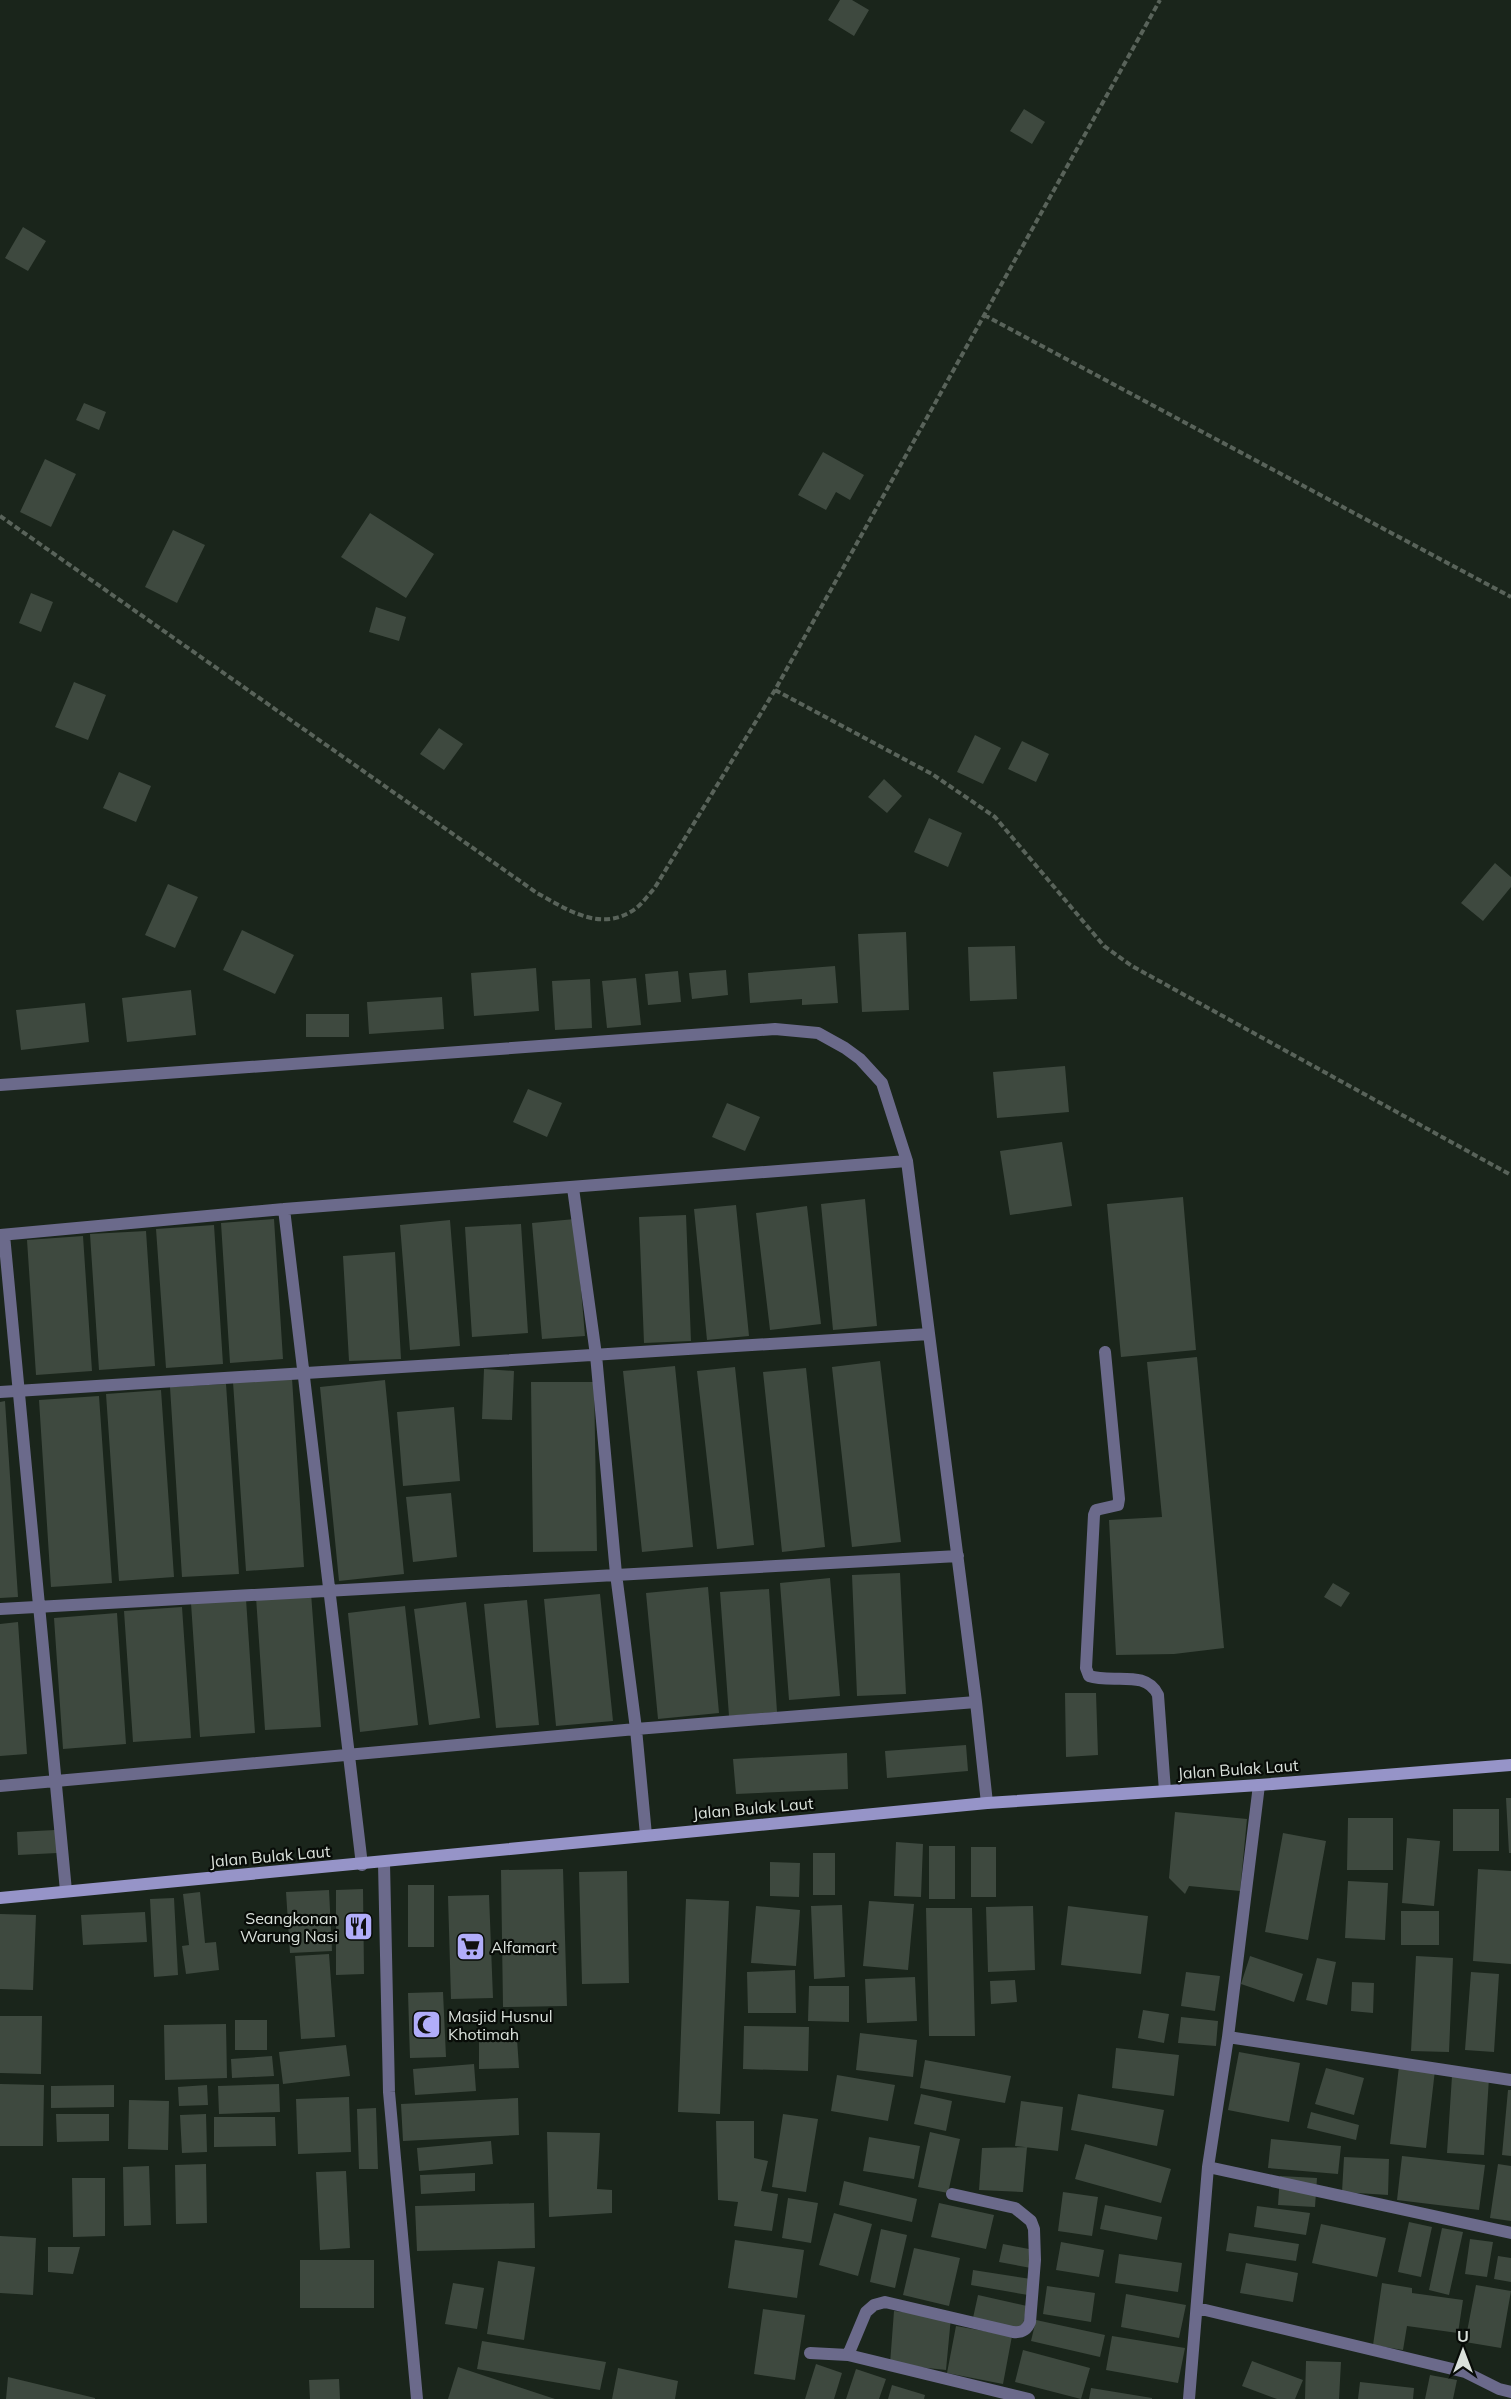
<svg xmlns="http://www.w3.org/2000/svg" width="1511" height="2399" font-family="Mulish,sans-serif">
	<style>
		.building { fill: #3e493f }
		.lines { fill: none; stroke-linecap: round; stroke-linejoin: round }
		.path { stroke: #59635a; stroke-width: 4; stroke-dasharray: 6 3; stroke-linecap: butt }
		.street { stroke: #6b6a8b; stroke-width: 12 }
		.secondary { stroke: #9694c8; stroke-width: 12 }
		.labels { text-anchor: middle; stroke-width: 4.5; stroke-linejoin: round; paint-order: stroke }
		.street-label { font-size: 16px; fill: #dae1db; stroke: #080c08 }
		.poi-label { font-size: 16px; fill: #dae1db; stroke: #080c08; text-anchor: start }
	</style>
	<rect width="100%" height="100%" fill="#1a251b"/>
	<path class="building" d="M840,0H852L869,10L854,36L828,20Z
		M1024,109L1045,122L1032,144L1010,131Z
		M23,227L46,241L28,271L5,258Z
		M84,403L106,412L99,430L76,420Z
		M823,452L864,475L850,500L836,492L826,510L798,495Z
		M45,459L76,474L51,527L20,512Z
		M370,513L434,554L406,598L341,557Z
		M173,530L205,545L177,603L145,587Z
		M31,593L53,602L41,632L19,623Z
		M376,607L406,617L399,641L369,632Z
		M74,682L106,695L88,740L55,727Z
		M439,728L463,744L444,770L420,754Z
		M975,735L1001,748L983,784L957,772Z
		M1022,741L1049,754L1036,782L1008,769Z
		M119,772L151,786L136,822L103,808Z
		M884,779L902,796L887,813L868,797Z
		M929,818L962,833L948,867L914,852Z
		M1495,863L1511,877V887L1483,921L1461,903Z
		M168,884L198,897L175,948L145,935Z
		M242,930L294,955L275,994L223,970Z
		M906,932L909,1010L862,1012L858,934Z
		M1015,946L1017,999L970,1001L968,947Z
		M835,966L838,1003L802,1005V999L750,1003L748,973Z
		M536,968L539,1011L474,1016L471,973Z
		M726,970L728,995L692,999L689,973Z
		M678,971L681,1002L648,1005L645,974Z
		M636,978L641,1025L607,1028L602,981Z
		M590,979L592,1028L555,1030L552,981Z
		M191,990L196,1035L127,1042L122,998Z
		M442,997L444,1029L369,1034L367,1002Z
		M85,1003L89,1042L21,1050L16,1010Z
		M306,1014H349V1037H306Z
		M1065,1066L1069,1112L997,1118L993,1072Z
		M528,1089L562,1103L547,1137L513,1122Z
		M727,1103L760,1117L745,1151L712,1137Z
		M1062,1142L1072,1206L1010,1215L1000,1151Z
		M1183,1197L1196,1350L1121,1357L1107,1204Z
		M865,1199L877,1326L833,1330L821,1204Z
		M736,1205L749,1336L707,1340L694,1209Z
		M807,1206L821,1324L770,1330L756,1213Z
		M686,1215L691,1341L644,1343L639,1217Z
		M274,1219L283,1359L230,1363L221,1223Z
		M575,1219L585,1336L542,1339L532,1223Z
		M450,1220L460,1346L410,1350L400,1225Z
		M521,1224L528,1333L472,1337L465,1227Z
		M214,1225L223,1364L166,1368L156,1229Z
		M146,1231L155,1366L99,1370L90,1234Z
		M83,1236L92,1371L36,1375L27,1240Z
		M395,1252L401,1359L349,1361L343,1256Z
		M1197,1357L1224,1648L1174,1654L1116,1655L1109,1520L1162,1517L1147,1362Z
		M880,1361L901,1542L852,1547L832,1367Z
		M675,1366L693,1547L642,1552L623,1371Z
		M735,1367L754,1545L717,1549L697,1371Z
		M806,1368L825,1547L782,1552L763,1372Z
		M484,1369L514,1371L512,1420L482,1419Z
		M292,1378L304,1567L246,1571L233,1382Z
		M385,1380L404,1574L339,1581L320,1387Z
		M531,1382H594L597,1551L533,1552Z
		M226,1384L239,1574L182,1577L170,1387Z
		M161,1390L174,1577L119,1581L106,1394Z
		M99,1396L112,1583L51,1587L39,1400Z
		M5,1401L18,1597L0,1598V1402Z
		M454,1407L460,1481L403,1486L397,1412Z
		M451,1493L457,1557L413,1562L406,1497Z
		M900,1573L906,1694L857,1696L852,1575Z
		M830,1578L840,1696L789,1700L780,1583Z
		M1333,1583L1350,1593L1341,1607L1324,1597Z
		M708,1587L719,1713L658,1719L646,1593Z
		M769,1589L777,1712L729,1716L720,1592Z
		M311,1593L321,1727L265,1730L256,1597Z
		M600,1594L613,1721L556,1726L544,1599Z
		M246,1599L255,1733L200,1737L191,1603Z
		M527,1600L539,1725L496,1728L484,1604Z
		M466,1602L480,1718L429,1725L414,1609Z
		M405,1606L418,1725L360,1732L348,1613Z
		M182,1607L191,1738L133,1742L124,1611Z
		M117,1613L126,1744L63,1749L54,1618Z
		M18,1622L27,1754L0,1756V1624Z
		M1065,1693H1096L1098,1755L1066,1757Z
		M966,1745L968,1771L887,1778L885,1751Z
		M847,1753L848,1789L736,1794L733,1759Z
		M1506,1798H1511V1853H1509Z
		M1453,1809H1499V1851H1453Z
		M1175,1812L1247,1819L1240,1891L1189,1886L1185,1894L1169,1878Z
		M1348,1818H1393V1870H1347Z
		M55,1830L57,1853L18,1855L17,1832Z
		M1283,1833L1326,1841L1308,1940L1265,1932Z
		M1407,1838L1440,1841L1434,1906L1402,1903Z
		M896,1842L923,1844L921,1897L894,1896Z
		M929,1846H955V1899H929Z
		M971,1847H996V1897H971Z
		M813,1853H835V1895H813Z
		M770,1862L800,1863L799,1897L770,1896Z
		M563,1869L567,2006L503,2007L501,1870Z
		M1478,1869L1511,1871V1964L1473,1961Z
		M627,1871L629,1983L582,1984L579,1872Z
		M1348,1881L1388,1883L1385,1940L1345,1938Z
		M408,1885H434V1947H408Z
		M363,1889L364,1974L336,1975V1890Z
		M329,1890L332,1951L290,1953L286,1892Z
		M200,1892L205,1943L216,1942L219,1970L186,1974L182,1946L189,1945L183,1894Z
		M489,1895L493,1998L451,1999L448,1896Z
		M174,1898L178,1975L154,1977L150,1899Z
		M686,1899L729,1901L720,2114L678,2112Z
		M869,1901L914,1904L908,1970L863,1966Z
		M842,1905L845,1977L814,1979L811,1906Z
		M756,1906L800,1910L796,1966L751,1963Z
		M1033,1906L1035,1970L988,1972L986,1907Z
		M1068,1906L1148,1916L1141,1974L1061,1965Z
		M926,1908H972L975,2036H929Z
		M1401,1911H1439V1945H1401Z
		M145,1912L147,1942L83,1945L81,1915Z
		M0,1914L36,1915L33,1990L0,1989Z
		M329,1954L335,2037L301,2039L295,1956Z
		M1250,1956L1303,1974L1294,2002L1241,1984Z
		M1416,1956L1453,1958L1449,2052L1411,2051Z
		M1317,1958L1336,1962L1327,2005L1306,2000Z
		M795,1970L796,2013H748L747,1972Z
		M1186,1972L1220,1976L1215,2011L1181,2006Z
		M1471,1972L1499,1974L1494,2052L1465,2050Z
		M915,1977L917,2021L867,2023L865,1979Z
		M1015,1980L1017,2002L991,2004L990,1981Z
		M1352,1982L1374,1983L1373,2013L1351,2011Z
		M809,1986H849V2022L808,2021Z
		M443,1992L446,2057L410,2058L408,1993Z
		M1143,2010L1169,2014L1164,2043L1138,2038Z
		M0,2016H42L41,2074L0,2073Z
		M1181,2017L1218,2021L1216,2046L1178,2043Z
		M235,2020H267V2050H235Z
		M226,2024L227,2078L165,2080L164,2025Z
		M744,2026L809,2027L808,2071L743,2069Z
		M860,2033L917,2040L913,2077L856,2070Z
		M517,2039L519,2068L479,2069V2040Z
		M346,2045L350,2076L283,2084L279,2052Z
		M1116,2048L1179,2055L1174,2096L1112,2088Z
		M1239,2052L1300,2063L1289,2122L1228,2110Z
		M272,2056L274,2076L232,2078L231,2059Z
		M925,2060L1011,2076L1005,2103L920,2088Z
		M474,2064L476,2091L415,2095L413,2069Z
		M1399,2066L1435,2070L1426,2148L1390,2144Z
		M1326,2068L1364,2078L1354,2115L1315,2104Z
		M837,2075L895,2085L888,2121L831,2111Z
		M1452,2076L1489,2078L1484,2155L1447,2153Z
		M0,2084L44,2085L43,2146H0Z
		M279,2084L280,2112L219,2114L218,2086Z
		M114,2085V2107L51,2108V2086Z
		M207,2085L208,2105L179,2106L178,2087Z
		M1508,2090H1511V2156L1502,2155Z
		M921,2094L952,2101L946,2131L914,2124Z
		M1078,2094L1164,2110L1157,2146L1071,2130Z
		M349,2097L351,2152L298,2154L296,2099Z
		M518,2098L519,2135L403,2141L401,2104Z
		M129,2100L169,2101L168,2150L128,2149Z
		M1021,2101L1063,2107L1058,2151L1015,2146Z
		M376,2108L378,2169H359L357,2109Z
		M1311,2112L1359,2125L1356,2140L1307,2128Z
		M56,2114H109V2141L57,2142Z
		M206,2114L207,2152L182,2153L180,2115Z
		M783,2114L818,2119L806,2192L772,2187Z
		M214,2117H275L276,2146L214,2147Z
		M716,2121H754V2158L768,2161L761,2191L778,2194L772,2231L734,2226L738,2202L718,2200Z
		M547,2132L600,2133L597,2189L612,2190V2213L549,2217Z
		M930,2132L960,2139L948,2193L918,2187Z
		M869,2137L920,2146L914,2179L863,2171Z
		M1271,2139L1341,2146L1338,2174L1268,2168Z
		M491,2141L493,2164L419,2171L417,2148Z
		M1085,2144L1171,2169L1161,2203L1075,2179Z
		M1027,2147L1023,2192L979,2190L982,2148Z
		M1402,2156L1485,2165L1479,2210L1397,2200Z
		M1344,2157L1389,2159L1388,2195L1342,2192Z
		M206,2164L207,2223L176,2224L175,2165Z
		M1498,2164L1511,2166V2221L1490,2218Z
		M149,2166L151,2225L124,2226L123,2167Z
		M346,2171L350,2248L320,2250L316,2172Z
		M475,2173V2191L421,2194L420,2175Z
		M1280,2176L1317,2178L1315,2207L1278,2205Z
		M72,2178H105V2236L73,2237Z
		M844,2181L917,2199L912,2222L839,2205Z
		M1063,2192L1098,2197L1092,2236L1058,2231Z
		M788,2198L818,2203L811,2243L782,2238Z
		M534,2203L535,2248L417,2251L415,2206Z
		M939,2203L994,2215L986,2249L931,2237Z
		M1105,2205L1162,2217L1157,2240L1100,2229Z
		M1257,2206L1310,2213L1306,2235L1254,2227Z
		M834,2213L872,2224L858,2276L819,2265Z
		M1409,2222L1432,2227L1421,2277L1398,2272Z
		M1321,2224L1386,2238L1377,2277L1312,2263Z
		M1442,2228L1463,2232L1449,2295L1429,2290Z
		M881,2229L907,2235L895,2288L870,2282Z
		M1229,2233L1299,2244L1296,2261L1226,2251Z
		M0,2236L36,2238L33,2295L0,2293Z
		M1470,2239L1493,2242L1487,2277L1465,2274Z
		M735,2240L804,2250L797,2298L728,2288Z
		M1061,2242L1104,2250L1099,2277L1056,2270Z
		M1003,2244L1034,2250L1031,2268L999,2262Z
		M48,2247H80L73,2274L48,2272Z
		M914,2248L960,2258L949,2306L903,2295Z
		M1119,2254L1182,2263L1178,2292L1115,2283Z
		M1498,2256L1511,2258V2282L1494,2279Z
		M300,2260H374V2308H300Z
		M498,2261L535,2267L524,2340L487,2334Z
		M1246,2263L1298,2273L1293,2302L1240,2293Z
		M973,2270L1031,2279L1028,2295L971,2285Z
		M453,2283L484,2288L477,2329L445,2324Z
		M1382,2283L1412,2288V2293L1463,2300L1458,2333L1407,2326L1403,2350L1373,2345Z
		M1476,2285L1511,2291L1501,2348L1465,2342Z
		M1047,2286L1095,2293L1091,2322L1043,2314Z
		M1126,2294L1186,2305L1179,2338L1121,2327Z
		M978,2295L1027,2306L1022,2329L973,2318Z
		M763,2309L805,2315L795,2380L754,2374Z
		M894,2311L951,2317L946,2370L890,2364Z
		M1036,2320L1105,2335L1100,2357L1031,2341Z
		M956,2326L1012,2336L1003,2384L947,2373Z
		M1112,2336L1185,2348L1178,2383L1106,2370Z
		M482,2341L606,2362L600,2390L477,2369Z
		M1023,2350L1090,2368L1081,2399L1015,2382Z
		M1252,2361L1303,2380L1295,2399H1277L1242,2386Z
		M1306,2361L1341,2362L1339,2399H1305Z
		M816,2364L842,2373L834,2399H805Z
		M458,2367L555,2399H448Z
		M618,2368L678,2381L675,2399H612Z
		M856,2369L886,2379L879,2399H846Z
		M1430,2375L1457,2380L1453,2399H1425Z
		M8,2377L95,2398V2399H6Z
		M339,2379L340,2399H310L309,2380Z
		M1360,2382L1414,2388L1413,2399H1358Z
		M892,2385L925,2395L924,2399H888Z
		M1091,2388L1152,2398V2399H1089Z"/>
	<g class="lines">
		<path class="path" d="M984,315L1511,597
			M0,516L537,893C568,910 601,933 635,909C642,904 648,895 654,889L775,690L1160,0
			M775,690L932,774L995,817L1104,946L1132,966L1511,1175"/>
		<path class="street" d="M0,1085L775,1029L818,1033L845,1048L860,1059L882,1083L907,1161L976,1702L987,1803
			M573,1188L596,1355L616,1574L636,1729L646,1835
			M284,1209L362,1865
			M0,1235L284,1209L907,1161
			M4,1235L66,1891
			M1105,1352L1119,1499L1118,1505L1096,1510L1094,1515L1086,1668L1089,1676C1113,1684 1146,1669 1158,1695L1165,1791
			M0,1392L929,1334
			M0,1609L958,1556
			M0,1786L636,1729L976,1702
			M384,1863L389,2092L417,2399
			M1228,2037L1511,2080
			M1208,2167L1511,2233
			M1197,2308L1465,2372L1499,2389L1511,2392
			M810,2353L848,2355L1029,2399
			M848,2355L866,2312L874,2305L885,2302L1013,2332C1022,2333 1027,2330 1030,2322L1035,2260L1034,2229L1031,2221L1015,2208L952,2194
			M1189,2399L1208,2167L1228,2037L1259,1785"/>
		<path class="secondary" d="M0,1898L987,1803L1259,1785L1511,1765"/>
	</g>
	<defs>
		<symbol id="restaurant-square" viewBox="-11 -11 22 22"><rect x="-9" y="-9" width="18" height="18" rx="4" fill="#b1adfa" stroke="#080c08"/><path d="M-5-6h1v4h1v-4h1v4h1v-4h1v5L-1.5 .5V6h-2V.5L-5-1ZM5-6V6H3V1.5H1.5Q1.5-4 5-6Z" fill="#111"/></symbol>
		<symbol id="supermarket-square" viewBox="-11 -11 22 22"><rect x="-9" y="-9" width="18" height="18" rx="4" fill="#b1adfa" stroke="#080c08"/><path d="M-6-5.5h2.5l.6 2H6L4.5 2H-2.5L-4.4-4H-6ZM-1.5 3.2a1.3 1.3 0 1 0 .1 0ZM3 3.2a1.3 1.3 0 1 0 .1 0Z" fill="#111"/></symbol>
		<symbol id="mosque-square" viewBox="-11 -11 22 22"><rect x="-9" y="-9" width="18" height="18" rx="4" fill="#b1adfa" stroke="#080c08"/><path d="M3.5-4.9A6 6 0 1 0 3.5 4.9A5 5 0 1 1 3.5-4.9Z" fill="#111"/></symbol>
	</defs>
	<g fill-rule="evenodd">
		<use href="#restaurant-square" x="342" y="1910" width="33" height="33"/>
		<use href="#supermarket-square" x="454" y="1930" width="33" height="33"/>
		<use href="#mosque-square" x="410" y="2008" width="33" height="33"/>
	</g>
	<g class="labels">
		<g class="street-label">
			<text transform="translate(1238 1769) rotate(-4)" y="6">Jalan Bulak Laut</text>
			<text transform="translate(753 1808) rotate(-5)" y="6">Jalan Bulak Laut</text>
			<text transform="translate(270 1856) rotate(-5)" y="6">Jalan Bulak Laut</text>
		</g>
		<g class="poi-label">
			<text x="338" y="1924" text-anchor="end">Seangkonan<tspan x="338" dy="18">Warung Nasi</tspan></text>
			<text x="491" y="1953">Alfamart</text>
			<text x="448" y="2022">Masjid Husnul<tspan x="448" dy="18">Khotimah</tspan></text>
		</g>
	</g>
	<g transform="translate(1463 2351)" stroke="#080c08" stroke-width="4.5" paint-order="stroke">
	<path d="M0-4.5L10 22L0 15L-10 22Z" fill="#dae1db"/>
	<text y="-9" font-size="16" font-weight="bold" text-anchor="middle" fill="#dae1db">U</text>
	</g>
</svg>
